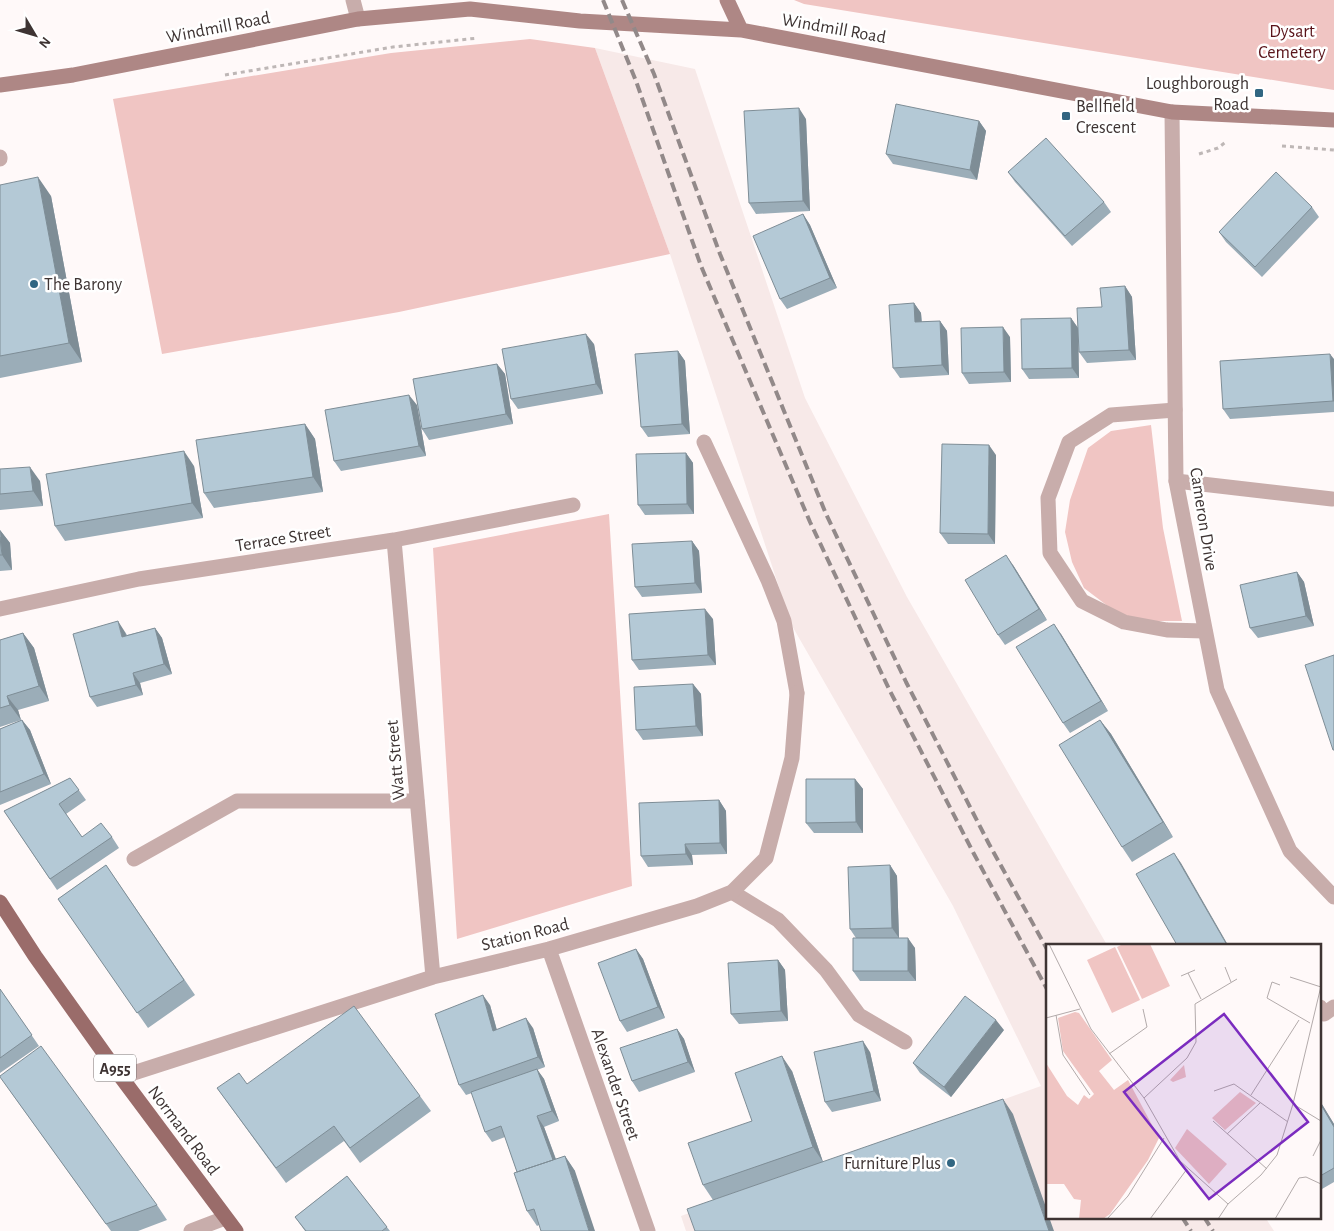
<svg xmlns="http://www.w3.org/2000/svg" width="1334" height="1231" font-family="'Alegreya Sans',sans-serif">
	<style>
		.built { fill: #f7e9e8 }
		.green { fill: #f0c5c3 }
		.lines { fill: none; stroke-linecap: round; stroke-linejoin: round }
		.path { stroke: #beb7b6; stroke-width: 3; stroke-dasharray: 4 4; stroke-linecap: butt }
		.lane { stroke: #c8adab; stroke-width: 15 }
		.street { stroke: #c8adab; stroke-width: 15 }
		.secondary { stroke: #ae8785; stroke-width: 15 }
		.primary { stroke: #9a6c6a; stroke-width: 15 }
		.rail { stroke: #928989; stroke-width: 4; stroke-dasharray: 10 5; stroke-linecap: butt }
		.wall { fill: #9badb8 }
		.shaded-wall { fill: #7e8d96 }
		.building { fill: #b4c9d6; stroke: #7e8d96 }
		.poi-dot { fill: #316682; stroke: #fff; stroke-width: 2 }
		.labels { text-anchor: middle; stroke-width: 5; stroke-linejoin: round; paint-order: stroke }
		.shield { fill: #fff; stroke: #787170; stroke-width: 1 }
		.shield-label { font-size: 16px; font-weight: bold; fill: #3e3433 }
		.street-label { font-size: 18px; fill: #3e3433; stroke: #fff }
		.park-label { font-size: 18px; fill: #591319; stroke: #fff }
		.poi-label { font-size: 18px; fill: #3e3433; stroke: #fff; text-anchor: end }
		.inset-road { fill: none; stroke: #b2aaaa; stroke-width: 1 }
		.view { fill: #7b2cbf; fill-opacity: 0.15; stroke: #7b2cbf; stroke-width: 2.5 }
		.inset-edge { fill: none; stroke: #3e3433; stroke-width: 2.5 }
	</style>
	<rect width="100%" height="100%" fill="#fff9f9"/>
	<path class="built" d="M595,48L695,69L805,398L907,597L1107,945H1048V1217H1265L1274,1231H686L681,1216L1041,1086L953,906L791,624L670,254Z"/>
	<path class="green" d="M794,0H1334V90L804,4Z
		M530,39L595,48L670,254L399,312L162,354L113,99L391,53Z
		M1151,425L1163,528L1182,621H1137L1109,607L1084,588L1072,562L1065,532L1070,500L1088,448L1111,431Z
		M609,514L632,886L457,939L433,548Z"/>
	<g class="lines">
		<path class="path" d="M225,75L393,47L478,38
			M1282,146L1334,150
			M1199,154L1218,148L1227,141"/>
		<path class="lane" d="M0,157V159
			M1175,410L1111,415L1069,442L1048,498L1050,553L1082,601L1124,622L1167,630L1205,631
			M704,442L768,580L784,621L797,693
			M1176,481L1332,499
			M134,859L237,801H417
			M732,892L778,920L826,970L859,1015L905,1042
			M1320,1007L1324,1014L1334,1007"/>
		<path class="street" d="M353,0L358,19
			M1172,112L1176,481L1217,690L1290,851L1334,897
			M394,540L433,977
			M0,609L139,579L394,540L573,505
			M549,949L648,1231
			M121,1077L433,977L549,949L697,906L732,892L766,858L792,758L797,693
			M191,1231L225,1218"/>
		<path class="secondary" d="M727,0L741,30
			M0,85L73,75L358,19L470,9L580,21L741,30L1172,112L1334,120"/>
		<path class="primary" d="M0,902L35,956L121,1077L236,1231"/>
		<path class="rail" d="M603,0L636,81L701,266L810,522L890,691L974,854L1048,991
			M622,0L654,74L720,254L826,514L906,682L989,844L1048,951
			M1182,1217L1191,1231
			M1204,1217L1213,1231"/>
	</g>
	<path class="wall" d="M806,119L810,211L756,214L749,203Z
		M979,121L986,131L977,180L893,164L886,154Z
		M1008,172L1104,202L1111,212L1072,246L1015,182Z
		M0,185L51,196L82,362L0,378Z
		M1312,207L1319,217L1262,277L1226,242L1219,232Z
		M803,214L810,225L837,288L787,309L780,299Z
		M1125,286L1132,297L1136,360L1087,363L1079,352Z
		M914,303L921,313L922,322L940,321L947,331L949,375L900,378L893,368Z
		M1071,318L1078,328L1079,378L1029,379L1022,369Z
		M1010,337L1011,382L969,384L962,373Z
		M594,344L603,394L518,409L511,399Z
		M678,351L685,361L690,434L648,437L641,427Z
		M1334,359V412L1230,419L1223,409Z
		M497,364L505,374L513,424L429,440L422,429Z
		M417,405L426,456L341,471L334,461Z
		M305,424L315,439L323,492L214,508L204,493Z
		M686,453L693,463L694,514L645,515L638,505Z
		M996,455L995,544H948L940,533Z
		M194,466L203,518L65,541L55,526Z
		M0,469L40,481L43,506L0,510Z
		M0,530L10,543L12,570L0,571Z
		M692,541L699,551L702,593L642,597L635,587Z
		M1013,565L1047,620L1005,645L998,635Z
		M1297,572L1304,582L1314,626L1258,638L1250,628Z
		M713,619L716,665L639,670L632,660Z
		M155,628L162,638L172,674L140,683L143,695L97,707L90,697L125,632L127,635Z
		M23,633L34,648L49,701L18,710L21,720L0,727V640Z
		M1061,634L1108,711L1070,733L1063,723Z
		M693,684L701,694L703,736L643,740L636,730Z
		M22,720L30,730L51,784L0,805V729Z
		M1100,720L1111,734L1173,837L1132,862L1122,847Z
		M70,778L86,800L66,814L82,837H112L119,848L57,890L4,811Z
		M855,779L863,789V833H814L806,823Z
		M719,800L726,811L727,854L692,855L693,865L648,867L641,856Z
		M106,865L195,995L148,1028L58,899Z
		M890,865L897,876L899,938L915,948L916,981H860L853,971L856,938L850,929Z
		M636,949L643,959L665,1018L627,1032L620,1021Z
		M778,960L785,970L788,1021L739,1024L731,1014Z
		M0,989L39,1046L0,1073Z
		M490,1005L497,1030L533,1028L545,1067L537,1070L544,1079L559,1121L544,1127L556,1159L565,1156L575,1171L539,1225L537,1226L527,1211L517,1172L505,1137L492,1142L485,1132L472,1093L466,1095L459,1085Z
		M677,1029L684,1039L695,1072L639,1092L632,1081Z
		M1004,1030L951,1097L920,1073L913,1063Z
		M870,1052L881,1101L832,1112L825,1102Z
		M792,1071L823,1162L713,1200L703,1185L752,1121Z
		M247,1084L420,1096L431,1111L360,1163L344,1141L286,1183L217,1088Z
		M10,1091L157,1205L167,1220L138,1231H111Z
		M1320,1101L1334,1124V1182L1322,1189L1320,1187Z
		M347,1176L390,1231H305L295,1217Z"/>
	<path class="shaded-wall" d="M799,108L806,119L810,211L803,201Z
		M979,121L986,131L977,180L970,170Z
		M38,177L51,196L82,362L69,343Z
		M803,214L810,225L837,288L830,278Z
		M1125,286L1132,297L1136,360L1129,350Z
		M914,303L921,313L922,332L915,322Z
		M1071,318L1078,328L1079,378L1072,368Z
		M940,321L947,331L949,375L942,365Z
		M1003,327L1010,337L1011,382L1004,372Z
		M586,334L594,344L603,394L596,384Z
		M678,351L685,361L690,434L682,424Z
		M1330,354L1334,359V402L1333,401Z
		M497,364L505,374L513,424L506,414Z
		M409,395L417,405L426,456L419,446Z
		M305,424L315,439L323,492L313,477Z
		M989,445L996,455L995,544L988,534Z
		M184,451L194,466L203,518L192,503Z
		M686,453L693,463L694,514L687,504Z
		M30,467L40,481L43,506L33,491Z
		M0,530L10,543L12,570L2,555Z
		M692,541L699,551L702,593L695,583Z
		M1006,555L1013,565L1047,620L1039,609Z
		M1297,572L1304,582L1314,626L1306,616Z
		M705,609L713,619L716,665L708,655Z
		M118,621L125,632L130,647L122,637Z
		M1054,624L1061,634L1108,711L1101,701Z
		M155,628L162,638L172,674L164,664Z
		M23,633L34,648L49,701L39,686Z
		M133,673L140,683L143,695L136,685Z
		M693,684L701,694L703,736L696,726Z
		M7,696L18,710L21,720L10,705Z
		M22,720L30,730L51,784L44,774Z
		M1100,720L1111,734L1173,837L1163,822Z
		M855,779L863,789V833L856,822Z
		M719,800L726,811L727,854L720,843Z
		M685,844L692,855L693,865L686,854Z
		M1174,853L1181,863L1228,945H1227Z
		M890,865L897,876L899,938L892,928Z
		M908,938L915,948L916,981L908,971Z
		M636,949L643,959L665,1018L658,1007Z
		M778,960L785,970L788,1021L781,1011Z
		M483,995L490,1005L500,1042L493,1031Z
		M526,1018L533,1028L545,1067L538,1057Z
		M996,1020L1004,1030L951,1097L944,1087Z
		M677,1029L684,1039L695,1072L688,1062Z
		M863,1041L870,1052L881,1101L874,1091Z
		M782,1056L792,1071L823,1162L813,1147Z
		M537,1069L544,1079L559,1121L552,1111Z
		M1003,1099L1013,1114L1048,1213V1217H1049L1054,1231H1049Z
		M1320,1101L1334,1124V1127L1320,1103Z
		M537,1116L544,1127L560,1171L553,1160Z
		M565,1156L575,1171L595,1231H589Z"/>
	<path class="building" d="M896,104L979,121L970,170L886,154Z
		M799,108L803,201L749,203L744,111Z
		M1046,138L1104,202L1065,236L1008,172Z
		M1276,172L1312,207L1255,267L1219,232Z
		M38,177L69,343L0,356V185Z
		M803,214L830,278L780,299L753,236Z
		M1125,286L1129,350L1079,352L1077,308L1102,307L1100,288Z
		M914,303L915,322L940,321L942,365L893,368L889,305Z
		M1071,318L1072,368L1022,369L1021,319Z
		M1003,327L1004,372L962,373L961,328Z
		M586,334L596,384L511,399L502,349Z
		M678,351L682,424L641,427L635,354Z
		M1330,354L1333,401L1223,409L1220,361Z
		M497,364L506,414L422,429L413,379Z
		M409,395L419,446L334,461L325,410Z
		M305,424L313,477L204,493L196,440Z
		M942,444L989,445L988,534L940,533Z
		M184,451L192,503L55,526L46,474Z
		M686,453L687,504L638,505L636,454Z
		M30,467L33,491L0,494V469Z
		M0,537L2,555H0Z
		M692,541L695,583L635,587L632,544Z
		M1006,555L1039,609L998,635L965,580Z
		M1297,572L1306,616L1250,628L1240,585Z
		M705,609L708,655L632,660L629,614Z
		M118,621L122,637L155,628L164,664L133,673L136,685L90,697L73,634Z
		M1054,624L1101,701L1063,723L1016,647Z
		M23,633L39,686L7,696L10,705L0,708V640Z
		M1334,655V750H1333L1305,665Z
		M693,684L696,726L636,730L634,687Z
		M22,720L44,774L0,792V729Z
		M1100,720L1163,822L1122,847L1059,745Z
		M70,778L79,790L59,804L82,837L101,823L112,837L50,879L4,811Z
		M806,779H855L856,822L806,823Z
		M719,800L720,843L685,844L686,854L641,856L639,803Z
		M1174,853L1227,945H1177L1136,874Z
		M106,865L184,980L137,1013L58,899Z
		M890,865L892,928L850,929L848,867Z
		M853,938H908V971H853Z
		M636,949L658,1007L620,1021L598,963Z
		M778,960L781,1011L731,1014L728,963Z
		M0,989L32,1035L0,1058Z
		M483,995L493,1031L526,1018L538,1057L459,1085L435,1014Z
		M965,996L996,1020L944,1087L913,1063Z
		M354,1006L420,1096L350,1148L334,1126L276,1168L217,1088L239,1073L247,1084Z
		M677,1029L688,1062L632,1081L620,1048Z
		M863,1041L874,1091L825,1102L814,1052Z
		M41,1046L157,1205L106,1224L0,1077V1076Z
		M782,1056L813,1147L703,1185L688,1143L752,1121L735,1073Z
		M537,1069L552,1111L537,1116L553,1160L517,1172L501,1126L485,1132L471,1092Z
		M1003,1099L1049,1231H695L687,1209Z
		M1320,1103L1334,1127V1168L1320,1176Z
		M565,1156L589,1231H541L534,1209L527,1211L514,1173Z
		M347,1176L387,1227L382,1231H306L295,1217Z"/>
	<g class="poi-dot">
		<rect x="1254" y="88" width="10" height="10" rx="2.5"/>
		<rect x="1061" y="111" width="10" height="10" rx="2.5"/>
		<circle cx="34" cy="284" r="5"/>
		<circle cx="951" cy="1163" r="5"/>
	</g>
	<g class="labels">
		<rect class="shield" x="94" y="1054.5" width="42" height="27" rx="4"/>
		<g class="shield-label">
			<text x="115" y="1074">A955</text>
		</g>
		<g class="street-label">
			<text transform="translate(218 27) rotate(-11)" y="6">Windmill Road</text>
			<text transform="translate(834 28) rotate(10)" y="6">Windmill Road</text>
			<text transform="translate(1204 519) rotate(81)" y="6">Cameron Drive</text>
			<text transform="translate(283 538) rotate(-9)" y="6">Terrace Street</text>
			<text transform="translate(395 760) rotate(-95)" y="6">Watt Street</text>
			<text transform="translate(525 934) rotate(-14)" y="6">Station Road</text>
			<text transform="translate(616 1084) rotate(71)" y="6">Alexander Street</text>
			<text transform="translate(184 1130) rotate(53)" y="6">Normand Road</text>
		</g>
		<g class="park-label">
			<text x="1292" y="37">Dysart<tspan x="1292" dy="21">Cemetery</tspan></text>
		</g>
		<g class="poi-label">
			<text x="1249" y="89">Loughborough<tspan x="1249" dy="21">Road</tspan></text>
			<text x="1076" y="112" text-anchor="start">Bellfield<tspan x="1076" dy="21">Crescent</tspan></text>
			<text x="44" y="290" text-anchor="start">The Barony</text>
			<text x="941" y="1169">Furniture Plus</text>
		</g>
	</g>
	<g transform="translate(1046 944)">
		<rect width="275" height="275" fill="#fff9f9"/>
		<path d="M77,0H104L124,42L96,55L71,3ZM69,3L94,56L66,69L41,16ZM29,68L33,69L66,116L53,127L68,146L82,136L113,194L102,216L64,270L57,275H33L35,256L28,255L18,240H0V119L21,152L32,161L38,151L43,155L48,150L17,107L12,74ZM138,121L140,133L127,138L124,136ZM194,148L210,159L179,186L166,174ZM141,185L181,220L163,240L129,204Z" fill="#f0c5c3"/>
		<path class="inset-road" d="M3,0L45,85L98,154L134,217L182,260M179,23L185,38M142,29L155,55M135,32L149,26M244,33L275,43M234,41L226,38L221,54L264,79M10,71L17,111L44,151M0,74L34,65M63,110L101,83L97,65M168,147L188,140L242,178M205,151L253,76M98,154L141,114L150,98L149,60L191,35M247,160L275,177M167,177L221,225M181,190L214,159M267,212L275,196M61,275L82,252L118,194M104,275L141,225M172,275L182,260L215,231L231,211L247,160L275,42M229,275L253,234L260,233L275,240"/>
		<path class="view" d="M178,70L262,178L163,255L78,148Z"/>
		<rect width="275" height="275" class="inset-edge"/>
	</g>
	<g transform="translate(35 35) rotate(128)" stroke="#ffffff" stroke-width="4" paint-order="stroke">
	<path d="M0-4L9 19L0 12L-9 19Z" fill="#3e3433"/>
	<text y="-8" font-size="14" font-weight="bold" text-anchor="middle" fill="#3e3433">N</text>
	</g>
</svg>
